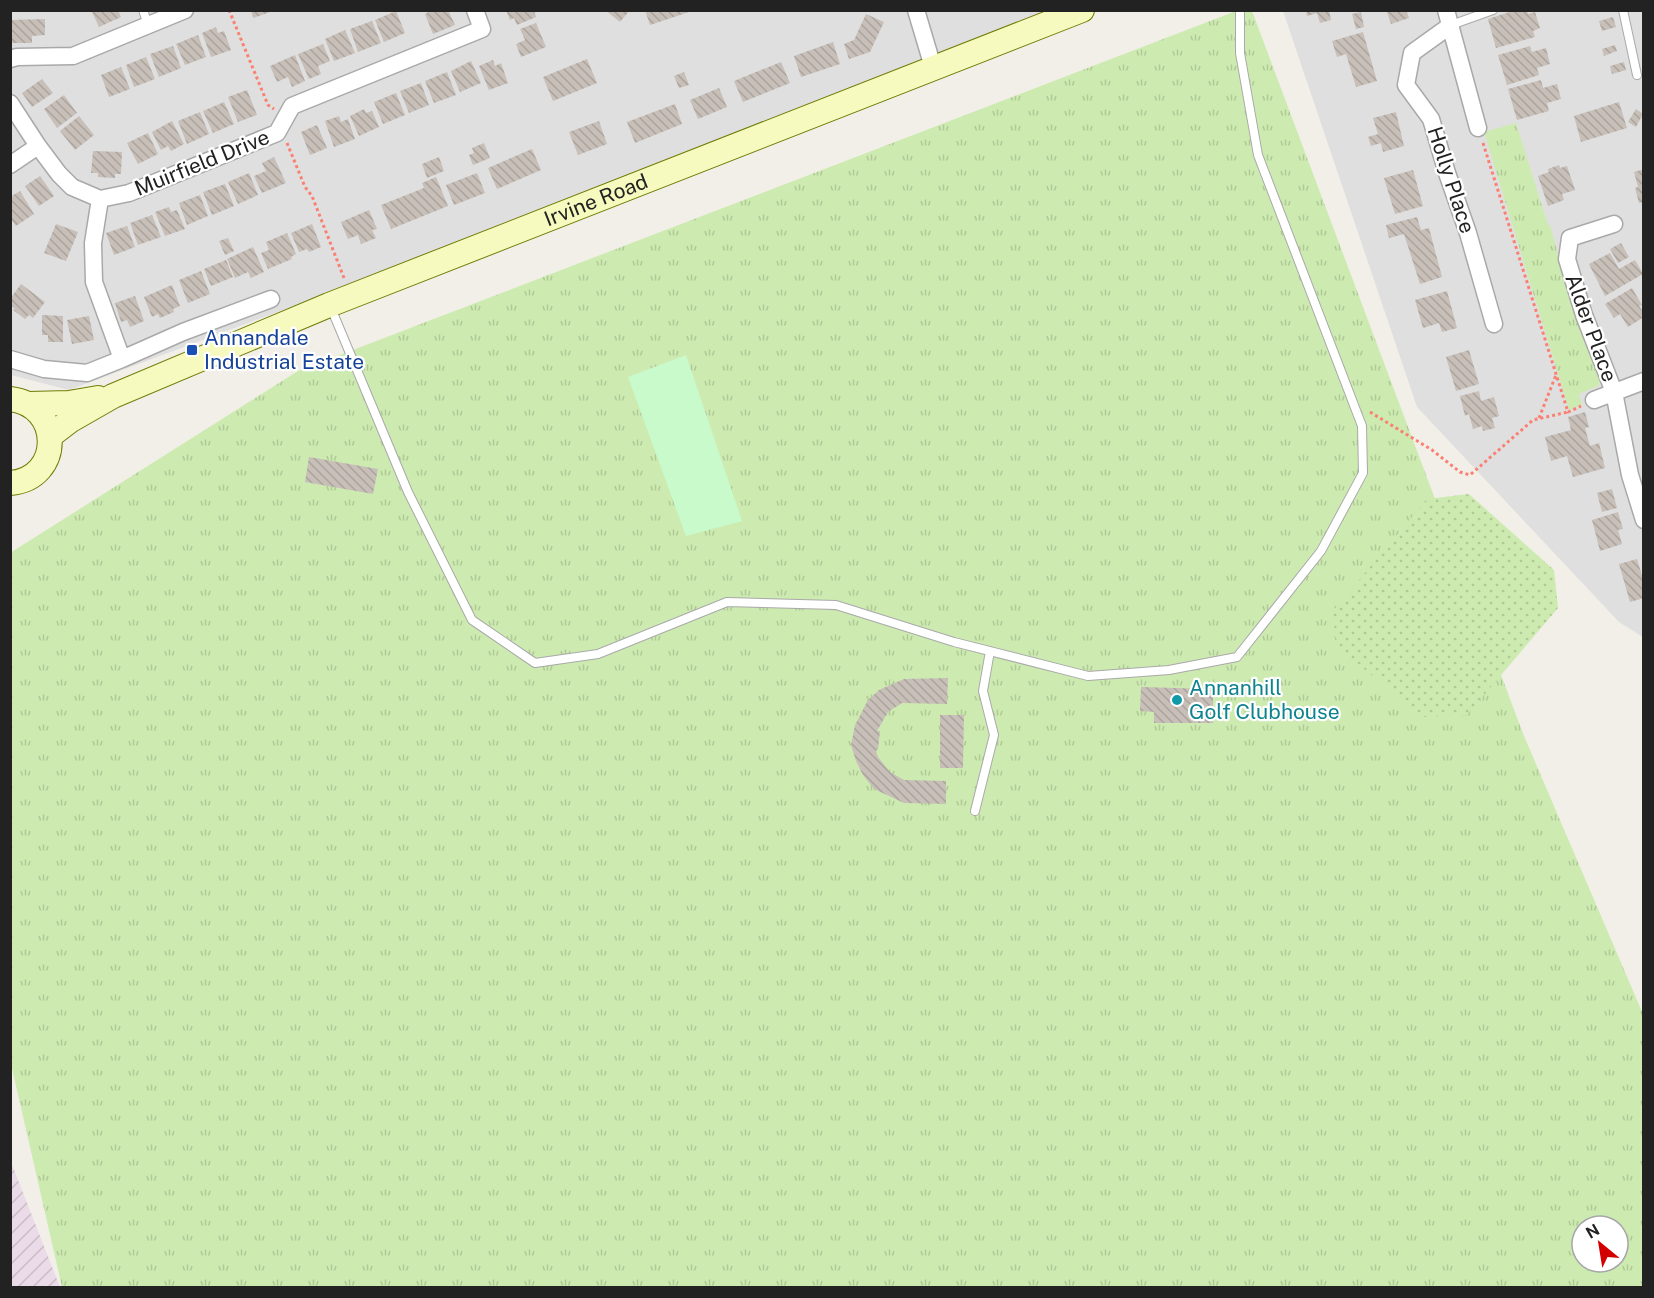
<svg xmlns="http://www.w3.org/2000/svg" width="1654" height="1298" font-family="'Public Sans',sans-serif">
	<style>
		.residential { fill: #e0dfdf }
		.industrial { fill: url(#industrial-furrows) }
		.grass { fill: url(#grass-tufts); fill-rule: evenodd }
		.park { fill: #c8facc }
		.garden { fill: url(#garden-dots) }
		.building { fill: url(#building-back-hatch) }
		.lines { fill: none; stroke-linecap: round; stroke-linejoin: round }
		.service-casing { stroke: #a9a9a9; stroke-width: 10 }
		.minor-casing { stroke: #a9a9a9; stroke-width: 19 }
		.secondary-casing { stroke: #707d05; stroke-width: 26 }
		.path { stroke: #fa8072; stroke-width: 3; stroke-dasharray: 3 3; stroke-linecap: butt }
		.service { stroke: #fff; stroke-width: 8 }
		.minor { stroke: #fff; stroke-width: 16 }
		.secondary { stroke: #f7fabf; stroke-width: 24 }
		.transit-dot { fill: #1a4fb4; stroke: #fff; stroke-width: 2 }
		.culture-dot { fill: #0f9aa8; stroke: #fff; stroke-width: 2 }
		.labels { text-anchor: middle; stroke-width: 4.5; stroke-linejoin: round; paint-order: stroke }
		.street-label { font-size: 21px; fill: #222; stroke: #fff }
		.transit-label { font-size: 21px; fill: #164399; stroke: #fff; text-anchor: start }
		.culture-label { font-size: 21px; fill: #0d838f; stroke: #fff; text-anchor: start }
	</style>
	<defs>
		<pattern id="industrial-furrows" width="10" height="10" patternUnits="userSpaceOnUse" patternTransform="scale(1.5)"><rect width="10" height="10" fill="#ebdbe8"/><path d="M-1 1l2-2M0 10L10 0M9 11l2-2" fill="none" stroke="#c9bcc7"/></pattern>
		<pattern id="grass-tufts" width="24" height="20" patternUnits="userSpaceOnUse" patternTransform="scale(1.5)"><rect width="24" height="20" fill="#cdebb0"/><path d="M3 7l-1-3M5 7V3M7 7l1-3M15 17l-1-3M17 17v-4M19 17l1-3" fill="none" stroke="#b0c997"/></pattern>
		<pattern id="garden-dots" width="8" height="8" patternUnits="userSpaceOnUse" patternTransform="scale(1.5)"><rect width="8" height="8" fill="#cdebb0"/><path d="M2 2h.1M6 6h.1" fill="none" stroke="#b0c997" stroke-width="1.8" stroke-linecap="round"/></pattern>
		<pattern id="building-back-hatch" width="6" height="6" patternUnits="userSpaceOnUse" patternTransform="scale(1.5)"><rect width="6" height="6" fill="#c7bfb8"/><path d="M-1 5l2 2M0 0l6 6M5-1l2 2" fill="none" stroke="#aba49e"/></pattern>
	</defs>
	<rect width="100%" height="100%" fill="#f2efe9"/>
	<path class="residential" d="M10,11H1058L633,179L69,390L11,375Z
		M1283,11H1643V637L1619,622L1417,407Z"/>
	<path class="industrial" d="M10,1162H11L60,1287H11Z"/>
	<path class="grass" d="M1236,11H1252L1524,736L1643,1014V1287H62L11,1064L10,553L298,371ZM1582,1226H1618V1262H1582Z
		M1516,123L1548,225H1550L1572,307L1604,375L1598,386L1579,394L1582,405L1569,410L1484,132Z"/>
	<path class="park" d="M686,355L742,521L686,536L628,377Z"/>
	<path class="garden" d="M1469,494L1554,570L1558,608L1467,715L1423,717L1336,646L1333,611L1427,499Z"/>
	<path class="building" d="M96,10H118L121,17L99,27L92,12Z
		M251,10H273V11L253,18Z
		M432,10H448L455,25L433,34L425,14Z
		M506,10H534L536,17L517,25L514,18L510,20Z
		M605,10H630L620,22Z
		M645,10H691L692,11L650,25Z
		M1306,10H1329L1331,20L1320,23L1317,13L1307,16Z
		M1394,10H1406L1409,18L1391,24L1387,12Z
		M1516,10H1527L1528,14L1535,12L1540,28L1533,31L1535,37L1496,48L1488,19Z
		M396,11L405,33L384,42L375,20Z
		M1361,12L1364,27L1356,29L1352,14Z
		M866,14L884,22L870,52L849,59L844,44L854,40Z
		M1613,17L1616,27L1602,31L1599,21Z
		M45,19V35L32,36V43H10V20Z
		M372,21L381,43L358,52L350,29Z
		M536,23L546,47L521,57L516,44L525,40L520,29Z
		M216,27L218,33L224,31L231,50L211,57L202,33Z
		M345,30L355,53L334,61L325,39Z
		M1363,32L1377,81L1356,87L1346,54L1337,57L1332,41Z
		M198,35L206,57L185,65L176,44Z
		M833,42L840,64L801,77L794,56Z
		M323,44L330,61L318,66L321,74L309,79L298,54Z
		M1615,45L1617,51L1604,56L1602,49Z
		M173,46L181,68L159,77L150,54Z
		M1530,46L1532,52L1546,48L1550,64L1537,68L1539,75L1507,85L1498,55Z
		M295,55L305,81L292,87L288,77L277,82L270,66Z
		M146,57L155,79L134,87L126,65Z
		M587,59L597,83L553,101L543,77Z
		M493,60L495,66L501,63L508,83L489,90L479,66Z
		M471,61L481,83L460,92L451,71Z
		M781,62L790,83L743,102L734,81Z
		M1624,62L1626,70L1612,74L1610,66Z
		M121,67L130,89L109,97L101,75Z
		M447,72L456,95L434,103L425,81Z
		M684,72L689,85L679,88L674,76Z
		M42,79L53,93L32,107L22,93Z
		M1541,80L1543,88L1557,84L1561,99L1547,103L1549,111L1517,120L1508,89Z
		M421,83L429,105L409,113L400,91Z
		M719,88L727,107L698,119L690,100Z
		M247,90L257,115L238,122L228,97Z
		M396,93L405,115L383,124L374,102Z
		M64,95L77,113L57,128L44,109Z
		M224,102L234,124L213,133L203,111Z
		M1619,102L1627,128L1581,142L1574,116Z
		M675,104L682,124L635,143L627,122Z
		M364,109L366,113L372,111L379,127L359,136L350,116Z
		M1636,109L1643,114L1636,127L1628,122Z
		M200,112L209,134L187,144L178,121Z
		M1396,112L1404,146L1383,152L1381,143L1371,146L1368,137L1378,134L1373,118Z
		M79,116L94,135L75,150L60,131Z
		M339,116L341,122L348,119L355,139L334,147L325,121Z
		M172,121L184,144L171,151L168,146L161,150L152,132Z
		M599,121L607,144L578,155L569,132Z
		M317,125L327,148L310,155L301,132Z
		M148,133L158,154L138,164L127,143Z
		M484,143L490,158L473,165L469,155L474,153L472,148Z
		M532,149L541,170L497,189L488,168Z
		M93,151L122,152L121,174H115V178L98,177V173H91Z
		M274,157L286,183L262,193L254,176L266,171L262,163Z
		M439,157L444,171L427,178L422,164Z
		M1559,165L1560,168L1567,166L1575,190L1562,194L1564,200L1548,206L1538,176L1549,172L1548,169Z
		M1644,169V202L1639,203L1635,188L1638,187L1634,172Z
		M1413,170L1423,206L1395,214L1384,178Z
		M249,173L258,195L238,204L228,182Z
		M477,173L485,193L454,205L446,185Z
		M40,176L54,196L39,206L25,186Z
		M436,177L448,206L391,229L381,205L424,188L422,183Z
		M225,184L234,206L212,215L203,192Z
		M20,191L34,214L16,226L10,218V197Z
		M200,195L208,216L187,225L179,203Z
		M169,207L171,212L177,210L185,229L165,236L155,212Z
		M369,210L377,229L372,230L376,238L361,244L358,235L348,239L341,222Z
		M152,215L161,237L138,245L130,223Z
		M1417,217L1421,230L1429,228L1442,277L1420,284L1404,234L1389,238L1386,225Z
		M56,224L78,232L66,261L44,253Z
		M312,224L321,247L309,252L307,249L299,252L291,233Z
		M127,226L135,247L114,255L106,233Z
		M287,233L296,254L291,257L292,259L268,269L261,253L269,250L266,242Z
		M228,238L234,251L225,255L219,241Z
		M1621,243L1629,257L1618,263L1610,249Z
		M253,247L264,272L251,278L248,272L235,278L227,259Z
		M1610,253L1619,269L1635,260L1643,274L1605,296L1589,264Z
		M226,260L233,277L211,286L204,269Z
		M201,271L210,294L188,303L179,280Z
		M21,284L45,302L33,318L29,315L25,319L13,310L15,309L10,305V299Z
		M172,285L180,306L173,309L174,312L160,318L158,314L152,317L144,297Z
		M1632,288L1642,305L1639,306L1644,313V317L1628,327L1620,314L1614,318L1605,304Z
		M1447,291L1457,328L1442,332L1439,323L1423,328L1415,300Z
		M135,296L144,321L130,327L127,320L121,322L115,303Z
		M42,315L63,316V342H48V335H42Z
		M89,316L94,340L72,344L67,320Z
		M1469,350L1479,384L1456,391L1446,357Z
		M1479,391L1481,401L1494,397L1499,416L1492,418L1495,428L1483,431L1482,426L1473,429L1469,414L1465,416L1460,396Z
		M1585,412L1589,427L1585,428L1590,446L1599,443L1605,468L1573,477L1567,456L1551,461L1545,437L1571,430L1568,417Z
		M309,457L378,469L373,494L305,482Z
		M1612,489L1617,508L1602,512L1597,493Z
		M1618,512L1623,529L1618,530L1622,544L1600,551L1592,520Z
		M1637,559L1644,582V598L1630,602L1619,564Z
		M948,678L947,704L902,703L888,712L877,731H880L878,749L876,751L878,757L890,772L904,780L946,781V804L904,803L874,789L863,775L856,761L851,745L855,725L868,700L879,690L904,679Z
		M1141,687L1213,689V723H1154V712L1140,711Z
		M940,715H964L963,768H940Z"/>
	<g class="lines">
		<defs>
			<path id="service" d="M143,10L148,25
				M1623,10L1637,75
				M1451,25L1493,10
				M331,308L408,492L472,620L535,663L598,654L727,602L836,605L954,642L1088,676L1169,670L1237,657L1321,551L1363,473L1362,426L1258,155L1240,53V10
				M975,811L994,735L983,691L990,651"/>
			<path id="minor" d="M916,10L933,67
				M1446,10L1478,128
				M1451,25L1412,53L1406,85L1431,119L1447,173L1468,233L1494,324
				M10,59L17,57L73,56L185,10
				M10,103L38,146L59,174L72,187L100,199L129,193L277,133L292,106L482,29L475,10
				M10,165L38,146
				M100,199L93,243L94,282L122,359
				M1614,224L1570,238L1567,259L1584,315L1614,392L1630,475L1644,520
				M10,359L44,369L87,373L122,359L183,332L271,299
				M1594,400L1644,381"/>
			<g id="secondary">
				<path d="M10,399C63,405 63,479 10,483"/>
				<path d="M29,404L69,403L98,398"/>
				<path id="s1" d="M50,436L71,420L113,396L329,305L1082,10"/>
			</g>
		</defs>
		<use href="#service" class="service-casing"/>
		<use href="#minor" class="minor-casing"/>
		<use href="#secondary" class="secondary-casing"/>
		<path class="path" d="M229,10L268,105L274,109
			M287,143L305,187L312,196L344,278
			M1483,143L1568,412L1581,406
			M1370,412L1432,450L1460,472L1470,475L1533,420L1568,412
			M1539,418L1556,375"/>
		<use href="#service" class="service"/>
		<use href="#minor" class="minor"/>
		<use href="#secondary" class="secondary"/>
	</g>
	<rect class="transit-dot" x="186" y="344" width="12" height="12" rx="3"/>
	<circle class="culture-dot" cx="1177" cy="700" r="6"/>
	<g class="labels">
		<g class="street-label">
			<text transform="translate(202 163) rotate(-22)" y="7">Muirfield Drive</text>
			<text transform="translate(1451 180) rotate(72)" y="7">Holly Place</text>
			<text dy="7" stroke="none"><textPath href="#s1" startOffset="596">Irvine Road</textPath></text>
			<text transform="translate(1591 328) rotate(70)" y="7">Alder Place</text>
		</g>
		<g class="transit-label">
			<text x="204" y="345">Annandale<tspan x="204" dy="24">Industrial Estate</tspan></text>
		</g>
		<g class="culture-label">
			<text x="1189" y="695">Annanhill<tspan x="1189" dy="24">Golf Clubhouse</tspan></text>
		</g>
	</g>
	<rect width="1654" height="1298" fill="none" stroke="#222222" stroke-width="24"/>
	<g transform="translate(1600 1244) rotate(330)"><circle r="28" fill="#ffffff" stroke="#a7a7a7" stroke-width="1.5"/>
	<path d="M0-4.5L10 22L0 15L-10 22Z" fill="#d40000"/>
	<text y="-9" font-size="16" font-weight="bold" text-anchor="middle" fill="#222222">N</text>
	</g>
</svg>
